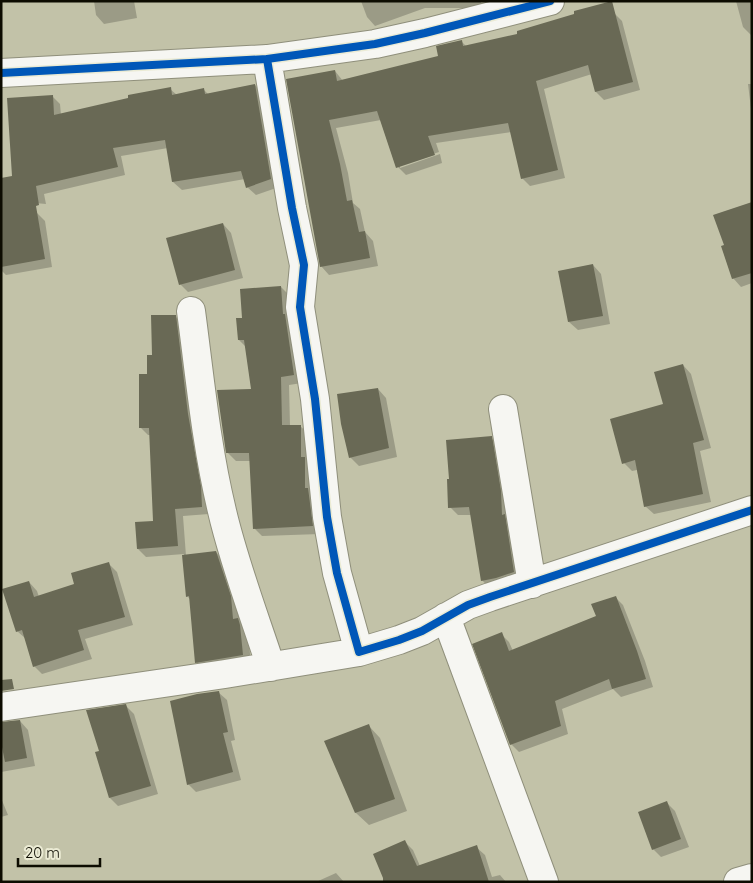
<svg xmlns="http://www.w3.org/2000/svg" width="753" height="883" font-family="Quicksand,sans-serif">
	<style>
		.shadow { fill: #0003 }
		.building { fill: #696955 }
		.lines { fill: none; stroke-linecap: round; stroke-linejoin: round }
		.minor-casing { stroke: #8f8f7b; stroke-width: 30 }
		.minor { stroke: #f6f6f2; stroke-width: 28 }
		.cycleway-casing { stroke: #ebebd4; stroke-width: 11 }
		.cycleway { stroke: #0057b8; stroke-width: 8 }
	</style>
	<rect width="100%" height="100%" fill="#c2c2a8"/>
	<path class="shadow" d="M94,1H134L137,18L104,24L96,15Z
		M361,1H481V8H425L375,26L367,17Z
		M736,1H752V36L743,27Z
		M614,13L622,21L640,90L604,100L596,92L592,74L544,89L565,178L530,186L522,178L511,132L436,143L439,152L400,165V168L440,154L442,163L406,175L398,167L381,120L336,128L348,173L353,203L360,209L365,232L373,241L378,266L329,275L321,266L288,80L335,71L343,81L439,57L461,41L467,47Z
		M748,84H752V117Z
		M255,85L263,93L279,187L256,195L247,187L245,179L182,190L173,182L168,148L121,156L125,175L44,194L46,204L1,200L52,96L60,104L61,115L170,89L177,95L203,89L209,95Z
		M752,203V283L741,287L733,278Z
		M37,213L45,221L52,267L6,275L1,270V223Z
		M223,224L231,233L243,278L188,292L180,284Z
		M593,265L601,274L610,324L578,330L569,322Z
		M281,287L289,295L302,383L289,385L290,426H300L309,434L320,534L262,536L254,528L250,461H236L227,452L252,390L246,347L239,340L243,319Z
		M175,316L183,324L209,514L183,516L186,556L216,552L224,561L238,606L240,622L246,628L248,635L251,663L204,670L196,662L190,599L187,596L184,554L146,557L138,549L154,522L150,435H148L140,427L148,375L153,357Z
		M683,365L691,374L711,448L700,451L711,502L654,514L645,506L637,470L632,471L624,463L664,404Z
		M378,389L386,398L397,457L359,466L350,457Z
		M491,438L500,446L522,581L490,589L482,580L472,515H458L450,507Z
		M108,563L117,572L133,625L85,639L92,659L42,674L34,666L26,639L17,631L29,582L37,591L39,597L76,584Z
		M615,597L623,605L645,661L653,687L621,697L613,689L562,709L568,734L519,752L511,744L501,634L509,642L513,651L597,617Z
		M218,692L227,700L235,740L231,741L241,780L196,792L188,784Z
		M126,706L134,714L158,794L118,806L110,798L100,752Z
		M20,721L28,730L35,766L1,772V724Z
		M368,725L380,738L407,811L369,825L356,813L326,741Z
		M1,798L8,815L1,817Z
		M667,803L675,811L689,847L661,857L653,849Z
		M405,842L413,850L420,866L476,847L485,855L492,877L500,875L506,882H386Z
		M336,873L344,882H316Z"/>
	<path class="building" d="M612,1L633,82L595,92L588,65L536,81L558,170L521,179L508,123L428,136L435,155L396,168L377,111L329,120L340,164L347,201L352,200L359,232L365,231L370,258L320,267L286,79L335,70L337,81L438,56L436,46L462,40L463,46L517,34V31L574,14V11Z
		M255,84L271,179L246,188L241,171L172,182L165,140L113,148L118,167L36,186L39,205L36,206L45,259L1,267V178L12,176L7,98L53,95L54,115L128,98V95L171,87L172,95L204,88L205,94Z
		M752,202V273L732,279L721,246L724,245L713,215Z
		M223,223L235,270L179,285L166,238Z
		M593,264L603,316L568,322L558,271Z
		M281,286L283,314H285L294,375L281,377L282,425H301V457H305V488H308L313,526L253,529L249,453H226L217,390L251,389L244,340H238L236,318H242L240,289Z
		M151,315H176L188,414L201,486L202,507L175,509L178,546L137,549L135,522L153,521L149,428H139V374H147V355H152Z
		M683,364L704,440L693,443L703,494L644,507L635,460L622,464L610,419L663,404L654,372Z
		M378,388L389,448L349,458L341,424L337,394Z
		M492,436L501,491L502,515L505,514L514,572L496,578L481,581L469,507L448,508L447,479H449L446,440Z
		M216,551L231,596L233,619L238,618L240,625L243,655L195,663L189,596L186,597L182,555Z
		M109,562L125,617L78,630L84,650L33,667L22,630L16,632L2,589L29,581L34,597L74,584L71,573Z
		M616,596L637,651L646,679L612,689L609,679L555,701L561,726L510,745L472,644L502,632L509,651L596,616L591,604Z
		M12,679L14,689L1,691V680Z
		M219,691L228,732L223,733L233,772L187,785L170,701L197,694Z
		M126,704L151,786L109,798L95,752L99,751L86,710Z
		M20,720L27,758L5,762L1,742V722Z
		M369,724L395,799L355,813L324,741Z
		M667,801L681,839L652,850L638,812Z
		M405,840L417,866L477,845L489,882H383V878L373,854Z"/>
	<g class="lines">
		<defs>
			<path id="minor" d="M267,59L292,208L304,265L300,307L315,399L327,517L337,573L359,652L399,640L422,631L468,605L490,597L752,510
				M1,73L267,59L375,44L425,33L550,1
				M191,311C200,378 206,445 222,511C234,563 254,615 271,667
				M503,409L532,584
				M446,617L544,882
				M1,707L225,674L359,652
				M738,882L752,878"/>
		</defs>
		<use href="#minor" class="minor-casing"/>
		<use href="#minor" class="minor"/>
		<defs>
			<path id="cycleway" d="M267,59L292,208L304,265L300,307L315,399L327,517L337,573L359,652L399,640L422,631L468,605L490,597L752,510
				M1,73L267,59L375,44L425,33L550,1"/>
		</defs>
		<use href="#cycleway" class="cycleway-casing"/>
		<use href="#cycleway" class="cycleway"/>
	</g>
	<rect width="753" height="883" fill="none" stroke="#0d0c01" stroke-width="5"/>
	<path d="M18 858v8h82v-8" fill="none" stroke="#0d0c01" stroke-width="2.5"/>
	<text x="25" y="858" font-size="15" fill="#0d0c01" stroke="#ebebd4" stroke-width="4" paint-order="stroke">20 m</text>
</svg>
